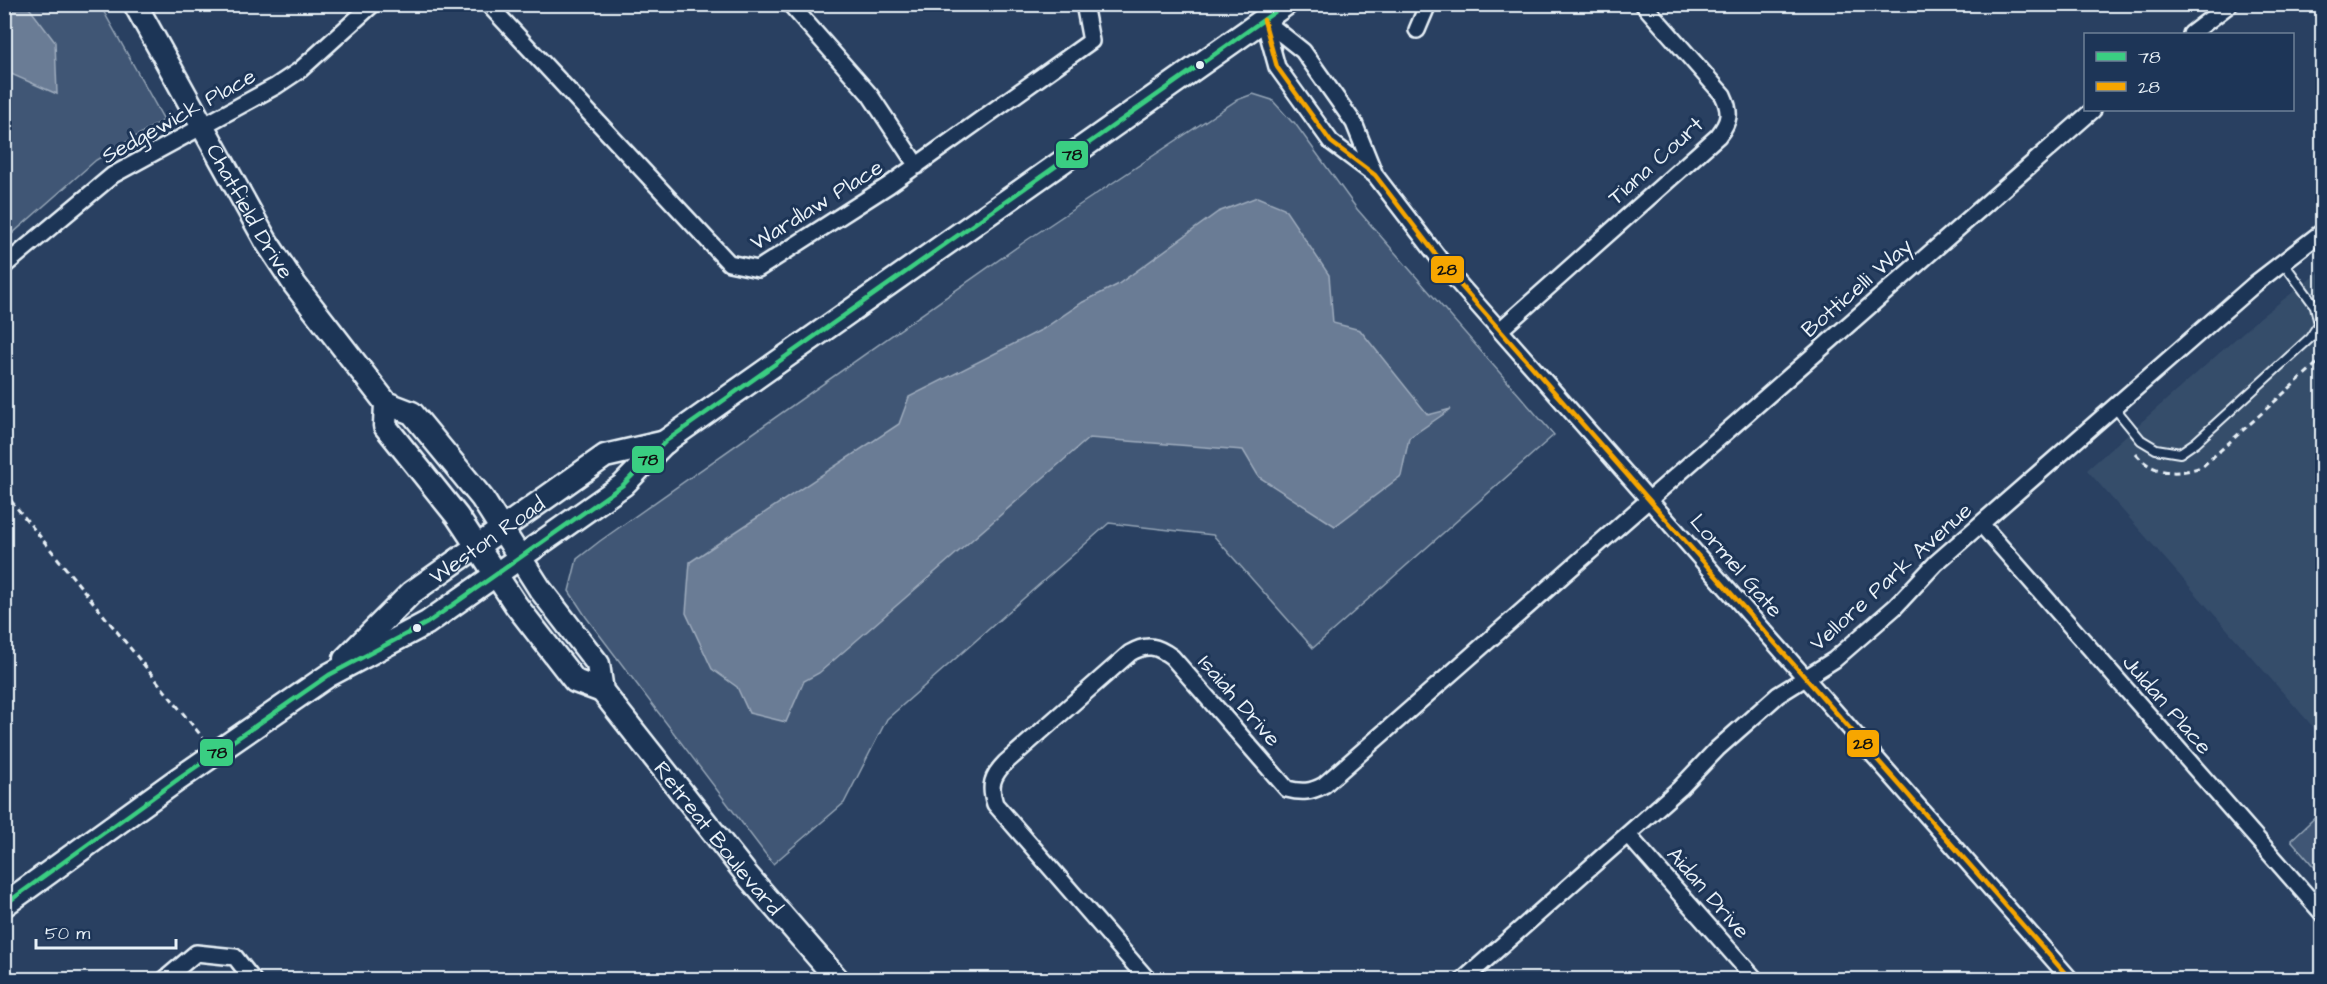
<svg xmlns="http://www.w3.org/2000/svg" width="2327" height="984" font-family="'Architects Daughter',sans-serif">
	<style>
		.built { fill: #364d6b }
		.green { fill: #415774; stroke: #94a4b6; stroke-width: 1.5 }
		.water { fill: #6b7c95; stroke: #9dabbd; stroke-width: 1.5 }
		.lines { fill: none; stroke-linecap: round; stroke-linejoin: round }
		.lane-casing { stroke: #e8f1f8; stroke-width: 12 }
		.street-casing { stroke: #e8f1f8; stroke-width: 20 }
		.secondary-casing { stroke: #e8f1f8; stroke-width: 27 }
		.path { stroke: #e8f1f8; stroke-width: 3; stroke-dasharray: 6 4.5; stroke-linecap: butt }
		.lane { stroke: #1d3557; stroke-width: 8 }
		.street { stroke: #1d3557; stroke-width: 15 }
		.secondary { stroke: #1d3557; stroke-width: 22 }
		.bus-1-casing { stroke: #1d3557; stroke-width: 9 }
		.bus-2-casing { stroke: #1d3557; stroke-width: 9 }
		.bus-1 { stroke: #3ace82; stroke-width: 4.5 }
		.bus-2 { stroke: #f7a600; stroke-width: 4.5 }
		.bus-dot { fill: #e8f1f8; stroke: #1d3557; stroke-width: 2 }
		.labels { text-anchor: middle; stroke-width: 6; stroke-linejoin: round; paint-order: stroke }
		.street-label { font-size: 22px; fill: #e8f1f8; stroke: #1d3557 }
		.line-badge { stroke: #1d3557; stroke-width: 2 }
		.pale-badge-label { font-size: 16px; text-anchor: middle; font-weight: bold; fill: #111 }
	</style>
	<rect width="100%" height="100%" fill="#294061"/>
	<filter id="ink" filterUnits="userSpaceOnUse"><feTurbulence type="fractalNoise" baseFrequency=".0167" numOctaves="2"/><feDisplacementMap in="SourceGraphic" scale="12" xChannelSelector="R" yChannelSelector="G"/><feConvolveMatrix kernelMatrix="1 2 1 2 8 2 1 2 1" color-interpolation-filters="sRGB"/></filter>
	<g filter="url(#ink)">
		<path class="built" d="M2322,270V737L2087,470L2258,319Z"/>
		<path class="green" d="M5,5H100L164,120L96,160L5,240Z
			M1253,94L1272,100L1292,122H1294L1357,209L1554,435L1313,648L1213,535L1109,523L887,719L844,803L773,864L586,617L569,591L577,559L600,541L1027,240L1237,100Z
			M2322,811V876L2291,840Z"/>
		<path class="water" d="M4,5H27L55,42L57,94L11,74L5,66Z
			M1257,197L1284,208L1329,275L1333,323L1360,330L1428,415L1451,409L1409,438L1401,476L1335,526L1259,477L1243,450L1089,438L819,673L804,681L786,722L749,713L737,687L712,669L686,613L690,562L899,424L909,397L1043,329L1083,302L1117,285L1218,212Z"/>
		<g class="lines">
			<defs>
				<path id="lane" d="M2114,407L2141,440L2156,449L2180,453L2196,442L2310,338L2319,324L2315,306L2283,262"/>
				<path id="street" d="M488,4L729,263L758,269L889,185L1091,41L1084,4
					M790,4L870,95L917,166
					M1264,20L1277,67L1331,142L1375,175L1454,278L2071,980
					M1264,20L1303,51L1354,123L1375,175
					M1417,30L1428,4
					M2191,34L2230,4
					M4,266L113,175L276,86L300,70L373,4
					M1500,330L1718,136C1730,121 1731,112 1723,95L1643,4
					M1981,524L2322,913
					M1628,835L1756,980
					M164,980L196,953L235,957L253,980
					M1148,980L995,804C989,786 992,776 1005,763L1130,653C1147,643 1157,646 1172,657L1287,789C1302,793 1311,792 1324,785L2093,110
					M1463,980L1680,788L1717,749L1778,695L1834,660L1895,607L1936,563L2256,283L2322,232"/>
				<g id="secondary">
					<path id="s1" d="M135,4L266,241L295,285L386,403L412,413L482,498L540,589L598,664L602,691L747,875L838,980"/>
					<path d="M386,403L385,426L457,516L516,605L575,681L602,691"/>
					<path id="s2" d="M345,659L411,593L605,456L666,442"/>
					<path d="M4,905L177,780L329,675L427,623L623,485L666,441L1286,4"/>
				</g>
			</defs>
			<use href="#lane" class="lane-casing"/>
			<use href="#street" class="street-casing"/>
			<use href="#secondary" class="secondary-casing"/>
			<path class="path" d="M2136,454C2153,475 2179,476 2203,466L2322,359
				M4,492L203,738
				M797,980L805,973"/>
			<use href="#lane" class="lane"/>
			<use href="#street" class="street"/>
			<use href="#secondary" class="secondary"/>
			<defs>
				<path id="bus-1" d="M4,905L177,780L329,675L427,623L623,485L666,441L1286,4"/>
				<path id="bus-2" d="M1264,20L1277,67L1331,142L1375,175L1454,278L2071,980"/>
			</defs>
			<use href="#bus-1" class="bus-1-casing"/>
			<use href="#bus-2" class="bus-2-casing"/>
			<use href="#bus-1" class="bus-1"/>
			<use href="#bus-2" class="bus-2"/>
		</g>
	</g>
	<g class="bus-dot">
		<circle cx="1200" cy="65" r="5"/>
		<circle cx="417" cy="628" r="5"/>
	</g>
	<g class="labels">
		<g class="street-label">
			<text transform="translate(178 115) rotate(-29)" y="8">Sedgewick Place</text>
			<text transform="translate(1655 160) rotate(-42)" y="8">Tiana Court</text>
			<text transform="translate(816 204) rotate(-32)" y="8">Wardlaw Place</text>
			<text dy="8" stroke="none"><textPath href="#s1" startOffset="237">Chatfield Drive</textPath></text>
			<text transform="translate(1856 287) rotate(-41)" y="8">Botticelli Way</text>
			<text dy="8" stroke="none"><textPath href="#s2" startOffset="186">Weston Road</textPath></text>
			<text transform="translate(1737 565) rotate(49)" y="8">Lormel Gate</text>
			<text transform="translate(1890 576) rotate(-42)" y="8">Vellore Park Avenue</text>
			<text transform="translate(1240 700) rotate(49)" y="8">Isaiah Drive</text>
			<text transform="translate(2168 704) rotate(49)" y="8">Juldan Place</text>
			<text dy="8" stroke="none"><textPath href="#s1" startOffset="1028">Retreat Boulevard</textPath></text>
			<text transform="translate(1709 892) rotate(49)" y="8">Aidan Drive</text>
		</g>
	</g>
	<g class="line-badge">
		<rect x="1055" y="140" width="34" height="29" rx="6" fill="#3ace82"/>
		<rect x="1430" y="255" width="35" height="29" rx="6" fill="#f7a600"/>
		<rect x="631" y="445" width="34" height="29" rx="6" fill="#3ace82"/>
		<rect x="1846" y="729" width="34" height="29" rx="6" fill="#f7a600"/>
		<rect x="199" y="738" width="35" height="29" rx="6" fill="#3ace82"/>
	</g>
	<g class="pale-badge-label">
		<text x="1072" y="160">78</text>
		<text x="1447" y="275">28</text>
		<text x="648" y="465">78</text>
		<text x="1863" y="749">28</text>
		<text x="217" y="758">78</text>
	</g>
	<rect width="2327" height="984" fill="none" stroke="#1d3557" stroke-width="24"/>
	<rect x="12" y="12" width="2303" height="960" fill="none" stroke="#e8f1f8" stroke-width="2" filter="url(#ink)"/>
	<rect x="2084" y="33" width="210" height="78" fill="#1d3557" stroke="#6e8097" stroke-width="1.5"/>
	<rect x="2096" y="52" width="30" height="9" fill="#3ace82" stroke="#6e8097" stroke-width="1.5"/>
	<text x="2138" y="63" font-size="18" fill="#e8f1f8">78</text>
	<rect x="2096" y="82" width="30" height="9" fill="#f7a600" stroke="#6e8097" stroke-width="1.5"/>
	<text x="2138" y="93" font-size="18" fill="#e8f1f8">28</text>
	<path d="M36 939v9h140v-9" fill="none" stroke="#e8f1f8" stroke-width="3"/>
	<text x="45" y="939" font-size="18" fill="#e8f1f8" stroke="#1d3557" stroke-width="4.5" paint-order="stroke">50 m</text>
</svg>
